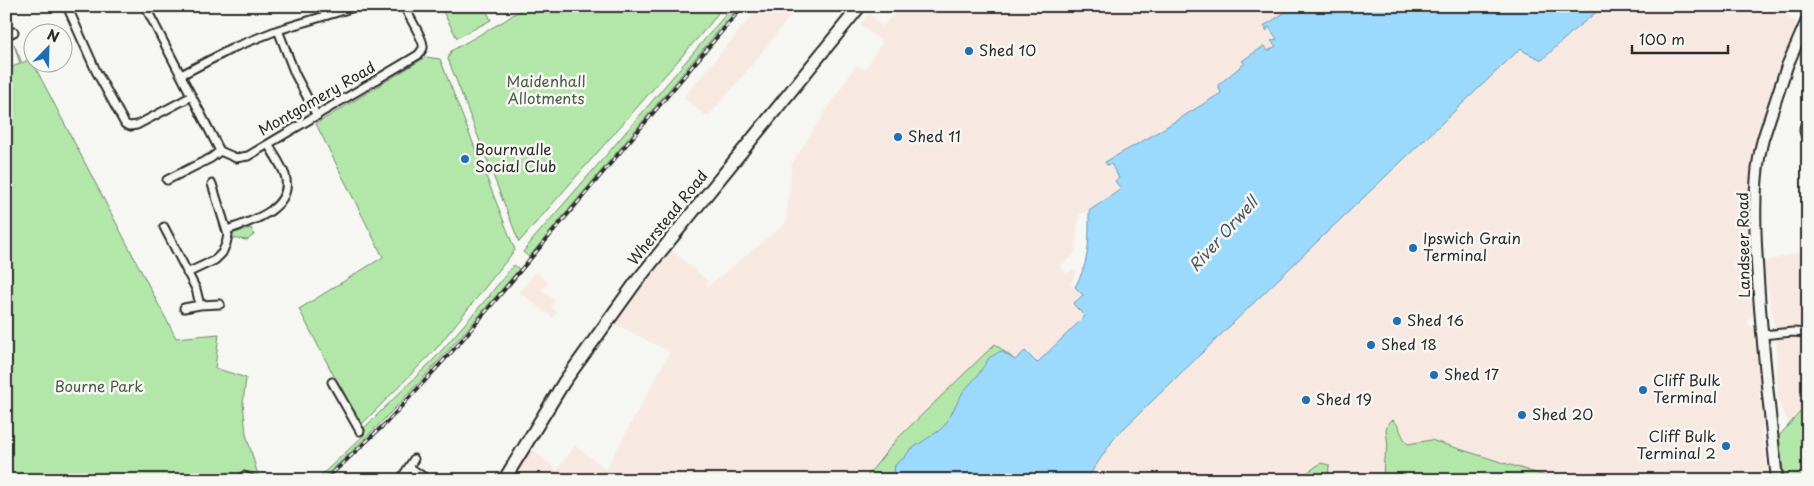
<svg xmlns="http://www.w3.org/2000/svg" width="1814" height="486" font-family="'Playpen Sans',sans-serif">
	<style>
		.built { fill: #f7e9e2 }
		.green { fill: #b3e7a9; stroke: #6f896a }
		.water { fill: #9bdafd; stroke: #6e94a9 }
		.lines { fill: none; stroke-linecap: round; stroke-linejoin: round }
		.street-casing { stroke: #2b2b2b; stroke-width: 11 }
		.secondary-casing { stroke: #2b2b2b; stroke-width: 14 }
		.primary-casing { stroke: #2b2b2b; stroke-width: 15 }
		.street { stroke: #f6f6f2; stroke-width: 7 }
		.secondary { stroke: #f6f6f2; stroke-width: 10 }
		.primary { stroke: #f6f6f2; stroke-width: 11 }
		.rail-casing { stroke: #2b2b2b; stroke-width: 4 }
		.rail { stroke: #f6f6f2; stroke-width: 2; stroke-dasharray: 5.5; stroke-linecap: butt }
		.poi-dot { fill: #1f6fb2; stroke: #f6f6f2; stroke-width: 2 }
		.labels { text-anchor: middle; stroke-width: 5; stroke-linejoin: round; paint-order: stroke }
		.poi-label { font-size: 15px; fill: #2b2b2b; stroke: #f6f6f2; text-anchor: start }
		.park-label { font-size: 15px; fill: #4d5a4a; stroke: #f6f6f2 }
		.street-label { font-size: 15px; fill: #2b2b2b; stroke: #f6f6f2 }
		.water-label { font-size: 16px; font-style: italic; fill: #475760; stroke: #f6f6f2 }
	</style>
	<rect width="100%" height="100%" fill="#f6f6f2"/>
	<filter id="ink" filterUnits="userSpaceOnUse"><feTurbulence type="fractalNoise" baseFrequency=".02" numOctaves="2"/><feDisplacementMap in="SourceGraphic" scale="10" xChannelSelector="R" yChannelSelector="G"/><feConvolveMatrix kernelMatrix="1 2 1 2 8 2 1 2 1" color-interpolation-filters="sRGB"/></filter>
	<g filter="url(#ink)">
		<path class="built" d="M760,6H798L757,59L708,117L683,98Z
			M902,6H1295L1264,26L1267,28L1269,27L1277,40L1275,44L1276,46L1268,51L1264,46L1244,61L1245,63L1218,85L1221,92L1148,138L1105,162L1111,164L1120,178L1121,189L1093,208L1079,215L1075,254L1060,267L1067,274L1072,270L1077,271L1070,285L1075,287L1083,295L1085,316L1037,363L1015,360L995,344L897,439L864,480H517L520,467L531,448L557,470L575,446L606,469L670,352L613,323L670,249L707,280V287L786,223L792,163L856,65L865,70L882,42L860,24L869,14L882,26Z
			M1604,6H1777L1797,24L1771,89L1756,143L1748,212L1749,270L1753,315L1748,319V324L1755,330L1762,387L1758,394L1762,406V433L1769,480H1086L1115,437L1324,235L1521,48L1574,30Z
			M1808,250V403L1789,423L1780,407L1777,394L1776,337L1763,262Z
			M536,272L549,283L542,290L555,301L551,307L557,312L553,318L519,292Z"/>
		<path class="green" d="M440,6H484L491,20L457,38Z
			M526,6H723L710,24L519,242L448,59L451,51L504,21Z
			M733,6H739L529,257L523,252L534,238L602,160Z
			M14,44L22,63L30,59L34,65L176,338L219,334L215,368L246,378L243,403L246,434L258,475L247,471L244,480H41L28,475L6,472V69L20,64Z
			M426,57L440,59L515,250L435,350L360,426L299,309L383,257L316,124Z
			M251,228L254,235L247,240L229,238L231,234Z
			M514,265L519,269C456,343 393,415 321,480H316L363,436L365,432L364,428L436,357L488,297H490V294Z
			M995,344L1015,360L977,385L901,480H864L897,439Z
			M1808,403V480H1784L1779,436Z
			M1393,420C1401,426 1400,436 1408,444L1431,440L1558,480H1383L1384,458L1388,447L1386,429L1389,422Z
			M1321,463L1329,465L1328,480H1270L1273,477L1298,479Z"/>
		<path class="water" d="M1295,6H1604L1574,30L1542,60L1525,52L1521,48L1324,235L1115,437L1086,480H893L895,465L905,457L910,450L940,430L946,424L963,392L978,375L989,358L1001,351L1015,360L1025,351L1037,363L1085,316L1073,304L1083,295L1075,287C1090,260 1089,242 1089,211L1121,189L1115,181L1119,178L1111,164L1107,165L1105,162L1148,138L1221,93L1218,85L1245,63L1242,61L1264,46L1268,51L1276,46L1271,41L1277,39L1269,27L1267,28V31L1264,26Z"/>
		<g class="lines">
			<defs>
				<path id="street" d="M67,6L96,71L125,124L130,126L137,125L192,96
					M145,6L220,151L236,158L248,156L418,55C419,54 423,49 423,48C425,41 408,15 404,6
					M278,30L295,74L317,116
					M6,35L14,32
					M181,75L235,47L278,30L358,6
					M1808,120C1802,127 1803,133 1808,140
					M167,180L211,158L220,151
					M164,227L196,289L200,305L184,308
					M227,230C250,222 295,209 285,175C281,164 273,153 268,144
					M187,273L215,260L222,253L226,244L228,235L212,184
					M200,305L220,304
					M1762,335L1793,332L1808,333
					M332,382L360,431
					M409,467L428,480
					M244,476L253,480
					M403,476L414,459"/>
				<path id="secondary" d="M1777,480C1770,413 1762,346 1758,279C1755,236 1752,180 1763,139L1787,66L1808,18"/>
				<path id="primary" d="M504,480L564,382L636,282L860,6"/>
			</defs>
			<use href="#street" class="street-casing"/>
			<use href="#secondary" class="secondary-casing"/>
			<use href="#primary" class="primary-casing"/>
			<use href="#street" class="street"/>
			<use href="#secondary" class="secondary"/>
			<use href="#primary" class="primary"/>
			<defs>
				<path id="rail" d="M325,480L386,423L456,347L743,6"/>
			</defs>
			<use href="#rail" class="rail-casing"/>
			<use href="#rail" class="rail"/>
		</g>
	</g>
	<g class="poi-dot">
		<circle cx="969" cy="51" r="5"/>
		<circle cx="898" cy="137" r="5"/>
		<circle cx="465" cy="159" r="5"/>
		<circle cx="1413" cy="248" r="5"/>
		<circle cx="1397" cy="321" r="5"/>
		<circle cx="1371" cy="345" r="5"/>
		<circle cx="1434" cy="375" r="5"/>
		<circle cx="1643" cy="390" r="5"/>
		<circle cx="1306" cy="400" r="5"/>
		<circle cx="1522" cy="415" r="5"/>
		<circle cx="1726" cy="446" r="5"/>
	</g>
	<g class="labels">
		<g class="poi-label">
			<text x="979" y="56">Shed 10</text>
			<text x="908" y="142">Shed 11</text>
			<text x="475" y="155">Bournvalle<tspan x="475" dy="17">Social Club</tspan></text>
			<text x="1423" y="244">Ipswich Grain<tspan x="1423" dy="17">Terminal</tspan></text>
			<text x="1407" y="326">Shed 16</text>
			<text x="1381" y="350">Shed 18</text>
			<text x="1444" y="380">Shed 17</text>
			<text x="1653" y="386">Cliff Bulk<tspan x="1653" dy="17">Terminal</tspan></text>
			<text x="1316" y="405">Shed 19</text>
			<text x="1532" y="420">Shed 20</text>
			<text x="1716" y="442" text-anchor="end">Cliff Bulk<tspan x="1716" dy="17">Terminal 2</tspan></text>
		</g>
		<g class="park-label">
			<text x="546" y="87">Maidenhall<tspan x="546" dy="17">Allotments</tspan></text>
			<text x="99" y="392">Bourne Park</text>
		</g>
		<g class="street-label">
			<text transform="translate(317 99) rotate(-30)" y="5">Montgomery Road</text>
			<text transform="translate(668 218) rotate(-51)" y="5">Wherstead Road</text>
			<text transform="translate(1744 245) rotate(-91)" y="5">Landseer Road</text>
		</g>
		<g class="water-label">
			<text transform="translate(1223 234) rotate(-48)" y="6">River Orwell</text>
		</g>
	</g>
	<rect width="1814" height="486" fill="none" stroke="#f6f6f2" stroke-width="25"/>
	<rect x="12" y="12" width="1789" height="461" fill="none" stroke="#2b2b2b" stroke-width="2" filter="url(#ink)"/>
	<g transform="translate(48 48) rotate(23)"><circle r="24" fill="#f6f6f2" stroke="#a5a5a2"/>
	<path d="M0-4L9 19L0 12L-9 19Z" fill="#1f6fb2"/>
	<text y="-8" font-size="14" font-weight="bold" text-anchor="middle" fill="#2b2b2b">N</text>
	</g>
	<path d="M1632 45v8h96v-8" fill="none" stroke="#2b2b2b" stroke-width="2.5"/>
	<text x="1639" y="45" font-size="15" fill="#2b2b2b" stroke="#f6f6f2" stroke-width="4" paint-order="stroke">100 m</text>
</svg>
